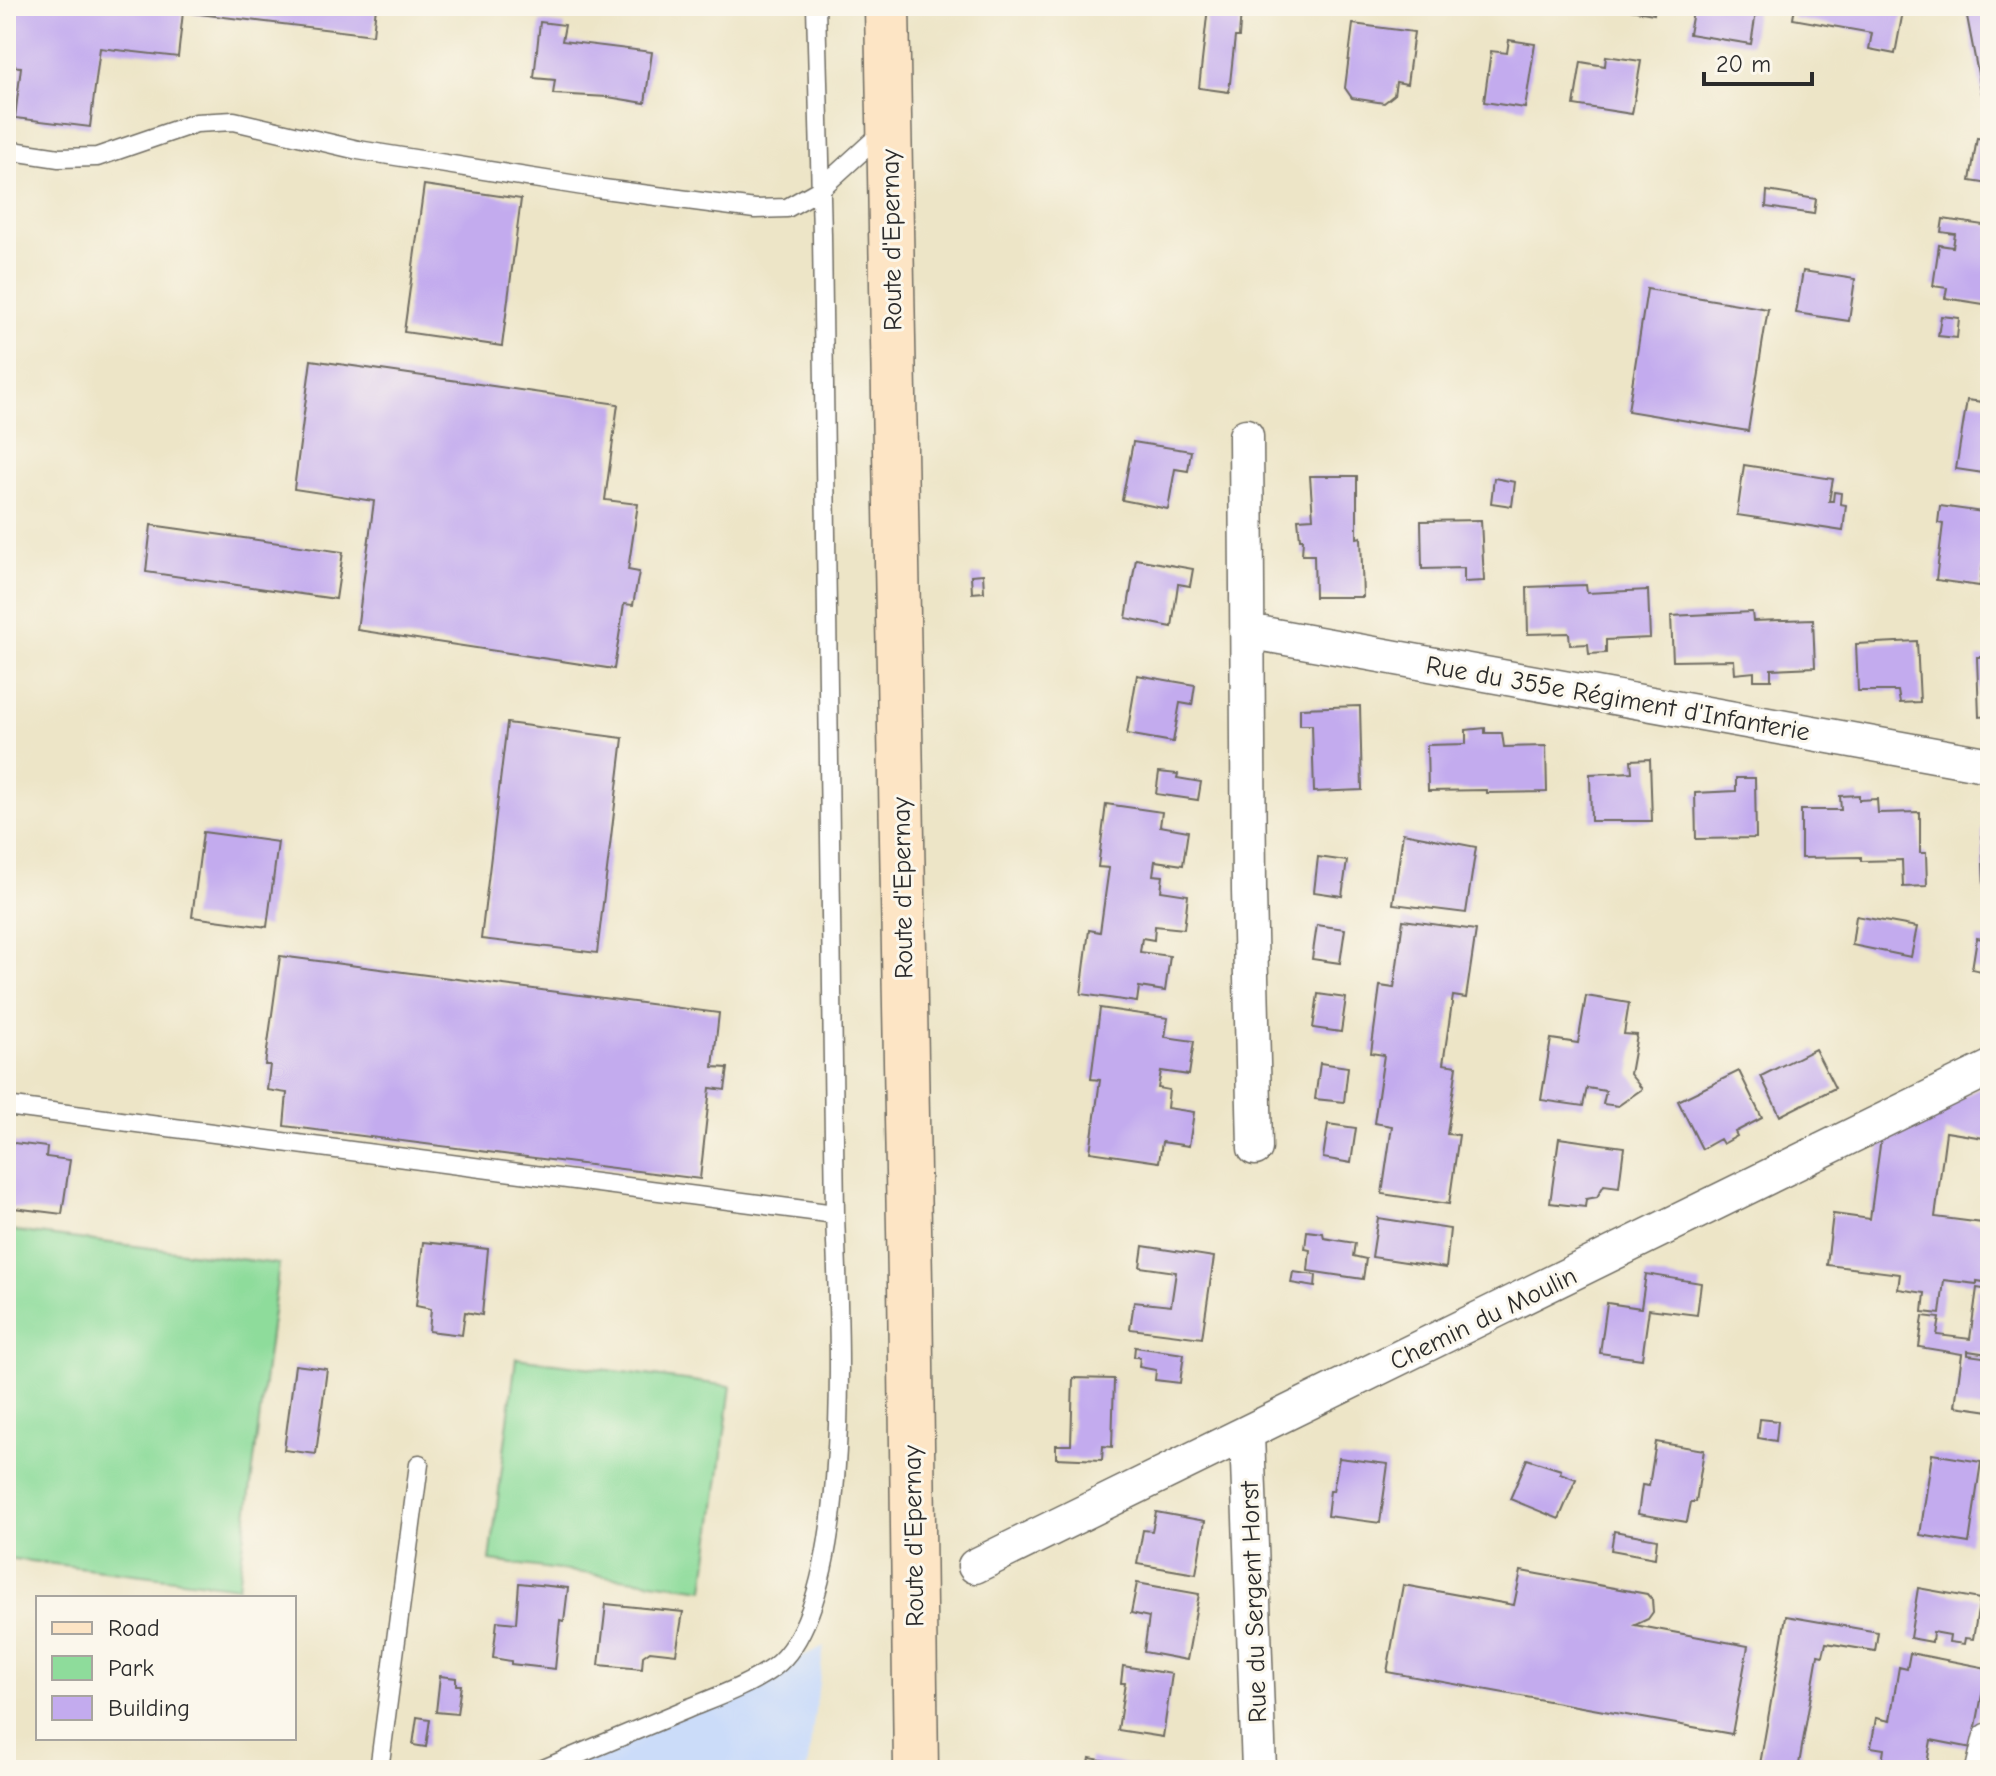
<svg xmlns="http://www.w3.org/2000/svg" width="1996" height="1776" font-family="'Comic Neue',sans-serif">
	<style>
		.built { fill: #cbdcf9 }
		.green { fill: #8edc9b; stroke: #5c8463; stroke-width: 2 }
		.building { fill: #c3abee }
		.lines { fill: none; stroke-linecap: round; stroke-linejoin: round }
		.service-casing { stroke: #6f6c62; stroke-width: 21 }
		.minor-casing { stroke: #6f6c62; stroke-width: 37 }
		.secondary-casing { stroke: #6f6c62; stroke-width: 47 }
		.service { stroke: #fff; stroke-width: 18 }
		.minor { stroke: #fff; stroke-width: 34 }
		.secondary { stroke: #fde5c5; stroke-width: 44 }
		.labels { text-anchor: middle; stroke-width: 6; stroke-linejoin: round; paint-order: stroke }
		.street-label { font-size: 26px; fill: #2b2b2b; stroke: #fbf7ec }
	</style>
	<rect width="100%" height="100%" fill="#fbf7ec"/>
	<filter id="ink" filterUnits="userSpaceOnUse"><feTurbulence type="fractalNoise" baseFrequency=".0125" numOctaves="2"/><feDisplacementMap in="SourceGraphic" scale="16" xChannelSelector="R" yChannelSelector="G"/><feConvolveMatrix kernelMatrix="1 2 1 2 8 2 1 2 1" color-interpolation-filters="sRGB"/></filter>
	<filter id="wash" filterUnits="userSpaceOnUse"><feTurbulence type="fractalNoise" baseFrequency=".006" numOctaves="4" result="noise"/><feDisplacementMap in="SourceGraphic" scale="32" xChannelSelector="R" yChannelSelector="G"/><feGaussianBlur stdDeviation="1.8" result="paint"/><feColorMatrix in="noise" values="0 0 0 0 0 0 0 0 0 0 0 0 0 0 0 0 0 1.4 0 .05"/><feComposite in="paint" operator="in"/></filter>
	<g filter="url(#wash)">
		<rect width="100%" height="100%" fill="#ede5c7"/>
		<path class="built" d="M824,1646L807,1770H561Z"/>
		<path class="green" d="M6,1230L279,1264L238,1587L6,1558Z
			M516,1358L731,1386L704,1589L490,1561Z"/>
		<g id="blocks">
			<path class="building" d="M6,6H376L373,35L183,12L178,57L100,48L90,127L15,118L21,67L6,66Z
				M1606,6H1655L1654,14Z
				M1694,6H1757L1751,44L1689,34Z
				M1795,6H1904L1895,54L1869,49L1872,33L1793,19Z
				M1965,6H1990V98L1983,100Z
				M1208,7L1241,11L1239,37H1235L1229,92L1199,88Z
				M540,22L565,25L562,41L652,52L645,103L608,97L553,94L555,80L534,78Z
				M1353,24L1414,32L1407,84L1396,82L1394,95L1384,103L1352,98L1345,88Z
				M1509,40L1535,44L1525,108L1484,102L1491,51L1507,53Z
				M1606,56L1641,61L1632,114L1574,105L1581,62L1605,66Z
				M1977,138L1990,140V184L1970,181Z
				M424,185L521,199L502,346L404,332Z
				M1767,191L1816,199L1814,214L1766,207Z
				M1943,219L1990,226V305L1945,298L1947,288L1933,286L1939,245L1953,247L1955,234L1941,232Z
				M1803,271L1855,279L1849,321L1796,313Z
				M1647,289L1768,309L1748,431L1628,411Z
				M1941,316L1959,318L1957,338L1938,336Z
				M311,360L618,404L605,500L638,504L628,570L639,572L633,605L624,604L614,669L357,630L374,501L294,489Z
				M1967,400L1990,403V474L1956,469Z
				M1133,442L1191,451L1188,471L1175,469L1168,509L1122,500Z
				M1744,465L1833,479L1829,501H1833L1834,492L1841,493L1840,504L1846,505L1843,531L1737,515Z
				M1310,476H1357V538L1361,537L1363,597H1315L1314,555H1302L1303,539H1300L1298,519L1313,518Z
				M1494,478L1515,482L1512,506L1491,503Z
				M1940,506L1990,513V530L1988,529L1980,586L1936,580L1943,524L1938,523Z
				M1481,520L1484,581L1464,582V568L1422,569L1421,521Z
				M151,525L343,552L336,599L146,572Z
				M1136,559L1193,569L1190,586L1178,584L1172,627L1126,618Z
				M983,574L984,592L972,593L971,575Z
				M1586,585L1587,593L1648,590L1650,638L1606,640V653L1589,654L1588,644L1570,645L1569,633L1528,634L1527,587Z
				M1752,612L1753,621L1813,619L1815,667L1771,669V680H1754V672L1735,674L1734,660L1673,661L1671,616Z
				M1917,641L1920,702L1900,703L1898,691H1858L1856,644Z
				M1977,657H1990V716L1979,717Z
				M1137,675L1195,685L1192,705L1180,703L1173,742L1127,734Z
				M1360,706L1362,790L1314,792L1312,725H1300V708Z
				M507,723L623,738L597,953L481,939Z
				M1485,728V733H1502L1504,747L1546,746L1547,792L1487,793V790L1428,791L1427,745L1466,744V730Z
				M1650,759L1652,821H1591L1590,774L1632,772L1631,760Z
				M1159,772L1178,774L1177,778L1201,782L1198,800L1156,794Z
				M1736,778H1755L1756,838L1696,839L1695,793L1736,791Z
				M1859,795V800L1877,799L1878,813L1920,812V853H1926L1927,886L1903,887L1902,860L1861,861V857L1801,858V810H1841L1840,796Z
				M1106,804L1162,812L1160,826L1188,831L1183,865L1155,861L1153,875L1163,876L1161,891L1188,895L1184,929L1155,926L1154,940L1142,938L1140,952L1170,956L1165,991L1139,987L1137,1002L1081,994L1089,930L1100,932L1109,868L1098,867Z
				M1982,829H1990V890H1984Z
				M203,832L278,842L267,927L192,917Z
				M1403,833L1476,847L1466,913L1393,904Z
				M1318,857L1347,861L1342,896L1314,892Z
				M1856,916L1917,927L1911,957L1852,945Z
				M1403,920L1476,930L1466,998L1453,996L1443,1064L1457,1066L1447,1134L1459,1135L1449,1204L1382,1194L1392,1126L1374,1123L1384,1055L1371,1053L1380,986L1394,988Z
				M1317,925L1345,929L1340,963L1312,959Z
				M1977,938L1990,940V973L1972,969Z
				M280,956L719,1013L713,1067L728,1068L725,1090L710,1088L700,1179L284,1126L287,1093L267,1090L270,1065H265Z
				M1318,994L1346,998L1341,1032L1313,1028Z
				M1586,996L1629,1003L1624,1034L1637,1035L1630,1074L1642,1089L1618,1106L1603,1104L1606,1091L1587,1088L1583,1106L1541,1100L1551,1039L1578,1043Z
				M1100,1008L1168,1018L1165,1037L1194,1041L1189,1075L1161,1071L1158,1088L1169,1090L1167,1108L1194,1112L1189,1146L1162,1142L1159,1162L1090,1152L1100,1080L1091,1079Z
				M1815,1049L1835,1088L1780,1116L1761,1076Z
				M1320,1063L1348,1067L1344,1102L1315,1099Z
				M1739,1071L1762,1118L1735,1132L1737,1136L1723,1144L1720,1139L1702,1149L1678,1101Z
				M1978,1089L1990,1090V1139L1946,1132L1935,1217L1990,1224V1283L1977,1281V1284L1944,1280L1940,1314L1923,1312L1925,1293L1898,1289L1900,1274L1827,1265L1833,1214L1870,1219L1881,1138Z
				M1328,1124L1356,1128L1351,1163L1323,1158Z
				M1559,1138L1624,1147L1619,1187L1604,1185L1597,1197L1586,1199L1585,1207L1550,1203Z
				M6,1142L47,1147L46,1157L70,1160L62,1214L6,1207Z
				M1378,1218L1450,1229L1446,1268L1372,1257Z
				M1307,1231L1323,1233L1324,1238L1355,1243L1353,1256L1366,1259L1363,1279L1308,1271L1310,1250L1305,1249Z
				M423,1242L488,1249L482,1315L465,1312L462,1335L429,1331L431,1309L416,1306Z
				M1143,1246L1214,1257L1202,1338L1130,1329L1134,1302L1171,1306L1176,1272L1140,1267Z
				M1293,1272L1316,1275L1315,1287L1291,1283Z
				M1646,1274L1701,1283L1697,1315L1649,1309L1642,1359L1600,1353L1607,1303L1641,1308Z
				M1977,1288L1990,1290L1988,1354L1968,1351V1355L1990,1358V1411L1955,1406L1962,1354L1919,1347L1923,1316L1940,1318L1937,1335L1970,1339Z
				M1135,1347L1184,1354L1180,1383L1155,1380L1156,1370L1139,1367L1140,1357H1134Z
				M295,1365L327,1369L316,1454L284,1450Z
				M1073,1378L1114,1379L1112,1447L1103,1446L1102,1460L1056,1458V1445H1071Z
				M1760,1419L1778,1421L1776,1441L1758,1438Z
				M1656,1442L1704,1450L1696,1502H1691L1687,1522L1638,1514L1642,1485L1649,1486Z
				M1932,1454L1981,1462L1969,1543L1920,1535Z
				M1339,1458L1388,1464L1380,1523L1327,1516L1330,1491H1333Z
				M1527,1459L1561,1470L1560,1473L1576,1479L1559,1519L1510,1499Z
				M1156,1512L1205,1521L1196,1574L1137,1564L1143,1530L1152,1531Z
				M1614,1531L1657,1539L1655,1558L1611,1550Z
				M1521,1571L1647,1594L1652,1600L1653,1612L1648,1619L1635,1625L1748,1646L1732,1734L1387,1672L1403,1585L1514,1605Z
				M519,1583L568,1588L564,1621L560,1620L555,1669L511,1664V1661L493,1658L497,1621L516,1623Z
				M1137,1583L1199,1594L1187,1660L1144,1652L1149,1617L1131,1613Z
				M1918,1588L1980,1599L1973,1639L1965,1638L1964,1644L1949,1642L1950,1635L1933,1632L1932,1642L1910,1638Z
				M606,1604L683,1612L676,1654L650,1651L643,1656L642,1669L599,1665Z
				M1786,1616L1878,1632L1875,1651L1826,1643L1823,1656L1818,1655L1798,1770H1759Z
				M1910,1653L1987,1668L1972,1748L1931,1740L1926,1770H1881L1884,1749L1871,1747L1876,1718L1890,1721L1899,1667L1907,1669Z
				M1123,1666L1172,1674L1163,1737L1118,1730L1125,1683H1121Z
				M440,1676L456,1678V1685H461L457,1714L436,1712Z
				M417,1717L430,1719L426,1747L413,1745Z
				M1090,1758L1148,1768V1770H1088Z"/>
		</g>
	</g>
	<g filter="url(#ink)">
		<use href="#blocks" fill-opacity="0" stroke="#6f6c62" stroke-width="2"/>
		<g class="lines">
			<defs>
				<path id="service" d="M6,150L59,158L97,157L196,123L234,121L358,150L596,188L755,209L787,208L819,190L885,130
					M6,1106L835,1214
					M379,1770L419,1464
					M541,1770C590,1750 638,1729 687,1709C716,1697 748,1686 774,1667C857,1602 838,1314 835,1214L822,235L816,6"/>
				<path id="minor" d="M1246,436L1249,891L1255,1148
					M1247,631L1990,765
					M1247,1434L1259,1770
					M975,1566L1990,1068
					M1983,1770L1990,1740"/>
				<path id="secondary" d="M887,6L910,1283L916,1770"/>
			</defs>
			<use href="#service" class="service-casing"/>
			<use href="#minor" class="minor-casing"/>
			<use href="#secondary" class="secondary-casing"/>
			<use href="#service" class="service"/>
			<use href="#minor" class="minor"/>
			<use href="#secondary" class="secondary"/>
		</g>
	</g>
	<g class="labels">
		<g class="street-label">
			<text transform="translate(891 240) rotate(-91)" y="9">Route d'Epernay</text>
			<text transform="translate(1618 698) rotate(10)" y="9">Rue du 355e Régiment d'Infanterie</text>
			<text transform="translate(902 888) rotate(-91)" y="9">Route d'Epernay</text>
			<text transform="translate(1483 1318) rotate(-26)" y="9">Chemin du Moulin</text>
			<text transform="translate(913 1536) rotate(-91)" y="9">Route d'Epernay</text>
			<text transform="translate(1253 1602) rotate(-92)" y="9">Rue du Sergent Horst</text>
		</g>
	</g>
	<rect width="1996" height="1776" fill="none" stroke="#fbf7ec" stroke-width="32"/>
	<rect x="36" y="1596" width="260" height="144" fill="#fbf7ec" stroke="#a8a59f" stroke-width="2"/>
	<rect x="52" y="1622" width="40" height="12" fill="#fde5c5" stroke="#a8a59f" stroke-width="2"/>
	<text x="108" y="1636" font-size="24" fill="#2b2b2b">Road</text>
	<rect x="52" y="1656" width="40" height="24" fill="#8edc9b" stroke="#a8a59f" stroke-width="2"/>
	<text x="108" y="1676" font-size="24" fill="#2b2b2b">Park</text>
	<rect x="52" y="1696" width="40" height="24" fill="#c3abee" stroke="#a8a59f" stroke-width="2"/>
	<text x="108" y="1716" font-size="24" fill="#2b2b2b">Building</text>
	<path d="M1704 72v12h108v-12" fill="none" stroke="#2b2b2b" stroke-width="4"/>
	<text x="1716" y="72" font-size="24" fill="#2b2b2b" stroke="#fbf7ec" stroke-width="6" paint-order="stroke">20 m</text>
</svg>
